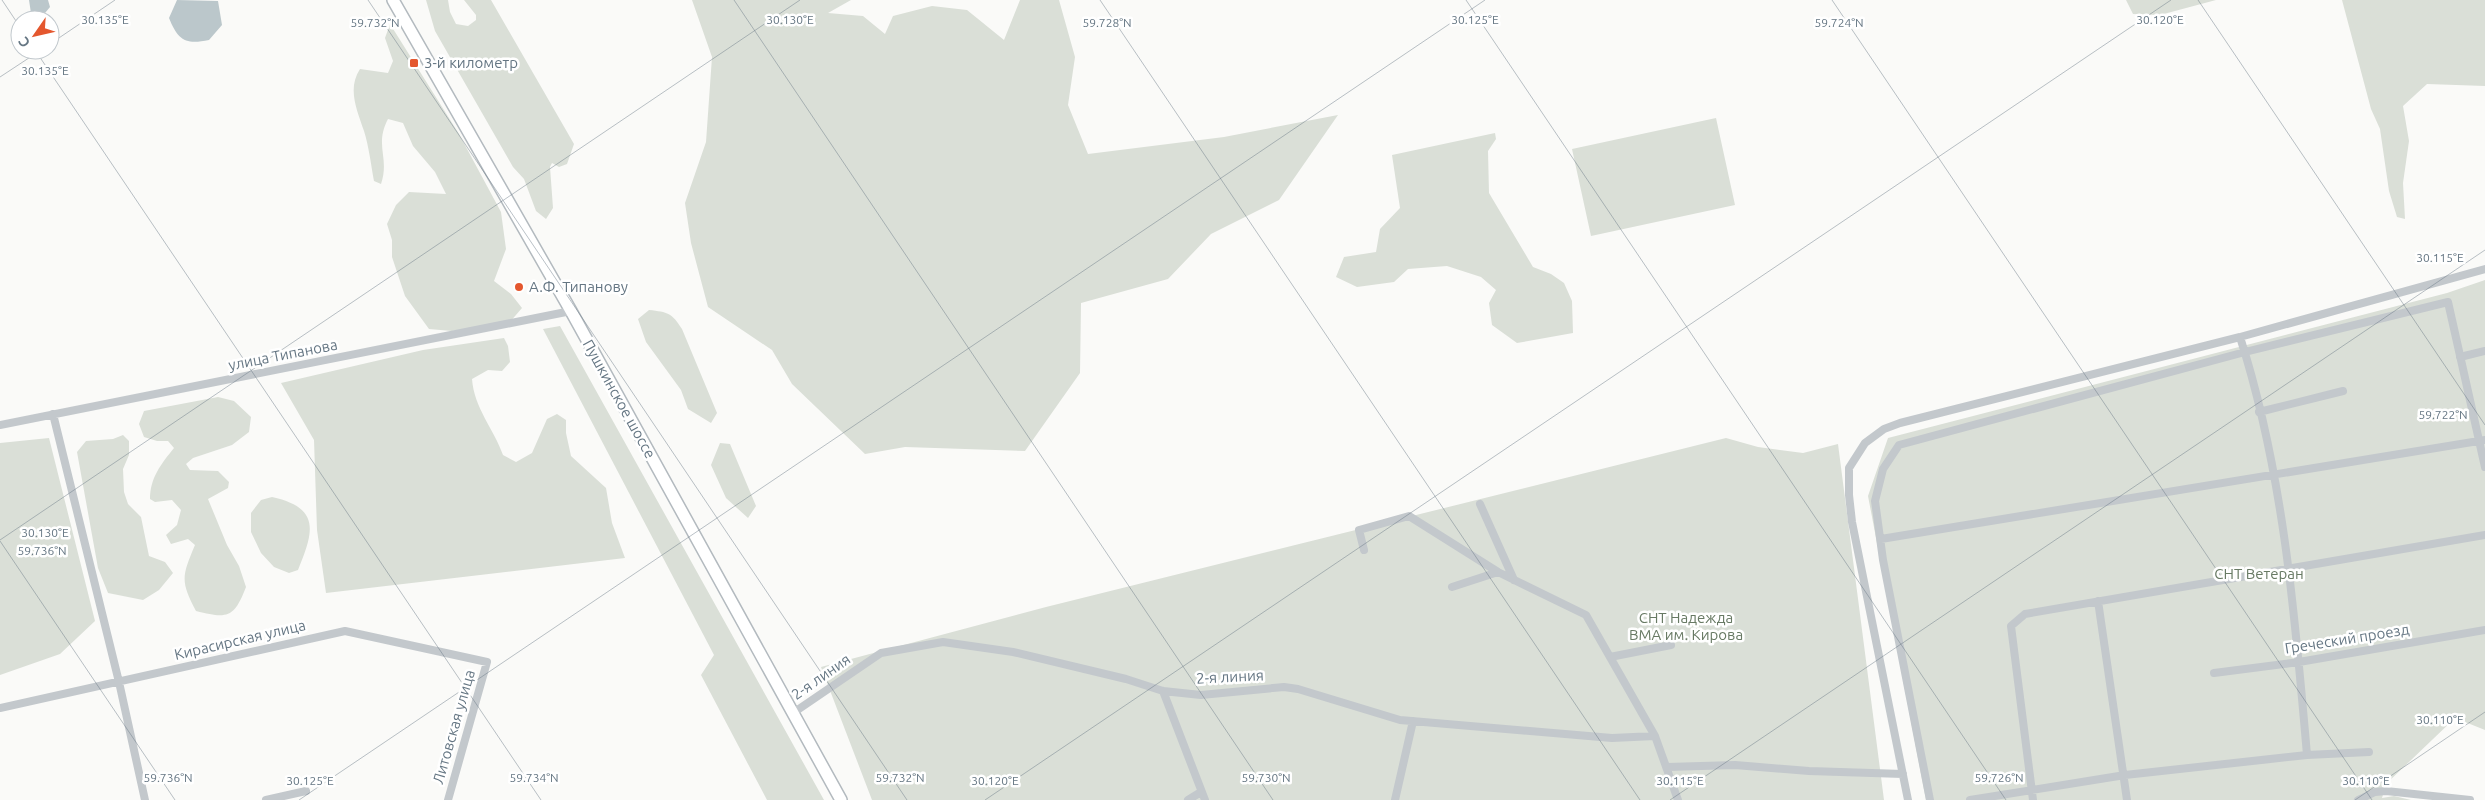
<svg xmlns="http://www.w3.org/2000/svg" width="2485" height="800" font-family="Ubuntu,sans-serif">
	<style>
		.green { fill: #dadfd7 }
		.water { fill: #bbc7cb }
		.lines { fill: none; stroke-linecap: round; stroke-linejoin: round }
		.secondary-casing { stroke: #b3babf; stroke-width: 14 }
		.minor { stroke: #c3c8cc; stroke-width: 8 }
		.secondary { stroke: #fff; stroke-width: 11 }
		.ticks { fill: none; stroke: #657683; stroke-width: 1; stroke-opacity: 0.45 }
		.poi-dot { fill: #e4572e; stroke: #fff; stroke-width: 2 }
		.labels { text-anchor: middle; stroke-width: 5; stroke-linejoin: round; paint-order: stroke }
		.poi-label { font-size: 15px; fill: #657683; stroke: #fff; text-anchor: start }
		.street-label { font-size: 15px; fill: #657683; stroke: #fff }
		.park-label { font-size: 15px; fill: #687a64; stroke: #fff }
		.ticks-label { font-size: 12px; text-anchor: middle; fill: #657683; stroke: #fff; stroke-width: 5; stroke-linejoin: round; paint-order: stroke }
	</style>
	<rect width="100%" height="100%" fill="#fafaf8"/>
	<path class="green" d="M426,0H448L450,12L456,24L468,26L476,20V15L464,0H491L574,144L567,164L559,167L552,163L550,167L553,208L546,219L536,211L524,179L513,167L435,31Z
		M692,0H851L828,13L863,16L885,34L893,16L932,6L967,10L1004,40L1020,0H1059L1075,57L1068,105L1088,154L1224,137L1338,115L1279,200L1211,234L1168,279L1081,303L1080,373L1025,451L905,447L865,454L792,384L772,350L708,307L691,243L685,203L706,142L712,57Z
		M2126,0H2216L2160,15L2133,14Z
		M2342,0H2485V86L2427,84L2403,106L2409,141L2403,183L2405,219L2397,217L2389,191L2380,129L2371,109Z
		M390,24L459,134L501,212L506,249L494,281L511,294L522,308L509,323L452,331L429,329L405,296L392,257V240L387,224L396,205L409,192L446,194L435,172L413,146L403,123L388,119C374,146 390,157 381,184L374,181C371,165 369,147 364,131C357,110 347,89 360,69L388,73L393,61L385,38Z
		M1716,118L1735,205L1591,236L1572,149Z
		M1495,133L1496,139L1488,151L1489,193L1533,267L1551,274L1564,283L1572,301L1573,333L1517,343L1492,325L1489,303L1496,290L1481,277L1447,266L1408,269L1394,282L1357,287L1336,277L1344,257L1376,252L1380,229L1400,208L1392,155Z
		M2485,280V730L2455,718L2386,784L2382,798L2394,796L2411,800H1926L1868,496L1888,438L2447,293Z
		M649,310C668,312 672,313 682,329L717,413L711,423L688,409L681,390L646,342L638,319Z
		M560,326L824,800H767L701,675L714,655L543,329Z
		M504,338L508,346L510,362L502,371L488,370L472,379C474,408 494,429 503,455L516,462L532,453L547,419L557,414L566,420V433L571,456L606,488L612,523L625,558L326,593L317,530L314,440L281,383L423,350Z
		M218,397L234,401L251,417L249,432L232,445L193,458L186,464L190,470L218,471L229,482L228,488L208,499L227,545L239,566L246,587C234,618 228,619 196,611C180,581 182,576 195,545L188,539L171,544L166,535L177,525L181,510L172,500L155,502L150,499C150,478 161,464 174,448L168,441H157L144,437L139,424L144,411Z
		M123,435L129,441V455L123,469L124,492L128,504L141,517L149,556L165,562L173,573L159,590L143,600L108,593L98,568L77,452L86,441L113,439Z
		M49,438L95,621L60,654L0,675V443Z
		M1726,438L1758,447L1803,453L1838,444L1884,800H872L821,667L1046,607Z
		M720,443L730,444L756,506L748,518L726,498L711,465Z
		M272,497C322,508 313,533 298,570L289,573L274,567L261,553L251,532V513L261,500Z"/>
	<path class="water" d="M29,0H48L50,7L45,13L46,20H32Z
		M177,0L218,1L222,25L209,40C185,45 178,40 169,18Z"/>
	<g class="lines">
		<defs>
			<path id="secondary" d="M393,0L571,311L841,800"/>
		</defs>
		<use href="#secondary" class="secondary-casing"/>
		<path class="minor" d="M2240,337C2283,471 2295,615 2307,755
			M2460,357L2485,351
			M2259,412L2343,391
			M53,414L119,682L145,800
			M0,425L571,311
			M1480,504L1514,580
			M1881,539L2485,440
			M1364,550L1359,530L1409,516L1498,572L1586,615L1655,736
			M1452,587L1498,572
			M2098,601L2127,800
			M1610,657L1671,645
			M2214,673L2299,662L2485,630
			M1163,691L1205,800
			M0,708L345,631L487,662L448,800
			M793,713L881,653L943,642L1013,652L1126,679L1163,691L1201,695L1284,687L1298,689L1400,720L1612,738L1655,736L1678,800
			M1667,767L1735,765L1809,771L1903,774
			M266,800L306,791
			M1188,800L1201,792
			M1395,800L1413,721
			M1908,800L1852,522L1849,495V468L1865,443L1884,429L1900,423L2240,337L2485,269
			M1930,800L1883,560L1875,501L1883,469L1899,445L2245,352L2448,302L2485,467
			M1970,800L2125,775L2307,755L2369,752
			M2033,800L2011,626L2025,614L2485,535
			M2358,800L2375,792L2386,791L2470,800"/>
		<use href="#secondary" class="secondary"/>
	</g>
	<path class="ticks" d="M2,0L20,27M368,0L907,800M734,0L1273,800M1100,0L1640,800M1466,0L2006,800M1832,0L2372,800M2198,0L2485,425M50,44L115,0M35,50L541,800M0,77L41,50M0,540L800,0M0,541L175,800M299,800L1485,0M985,800L2171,0M1670,800L2485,250M2355,800L2485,712"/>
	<g class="poi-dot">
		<rect x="409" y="58" width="10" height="10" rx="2.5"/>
		<circle cx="519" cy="287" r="5"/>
	</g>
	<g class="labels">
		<g class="poi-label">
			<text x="424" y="68">3-й километр</text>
			<text x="529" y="292">А.Ф. Типанову</text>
		</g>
		<g class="street-label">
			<text transform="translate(283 355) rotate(-11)" y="5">улица Типанова</text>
			<text transform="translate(619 399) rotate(61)" y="5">Пушкинское шоссе</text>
			<text transform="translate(2347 639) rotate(-9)" y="5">Греческий проезд</text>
			<text transform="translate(240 640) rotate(-13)" y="5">Кирасирская улица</text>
			<text transform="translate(821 677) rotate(-35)" y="5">2-я линия</text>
			<text transform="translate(1230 677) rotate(-3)" y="5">2-я линия</text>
			<text transform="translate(454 727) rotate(-74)" y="5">Литовская улица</text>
		</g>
		<g class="park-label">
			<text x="2259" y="579">СНТ Ветеран</text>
			<text x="1686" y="623">СНТ Надежда<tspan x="1686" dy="17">ВМА им. Кирова</tspan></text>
		</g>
	</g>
	<g class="ticks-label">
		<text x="105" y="24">30.135°E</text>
		<text x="790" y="24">30.130°E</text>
		<text x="1475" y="24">30.125°E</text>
		<text x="2160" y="24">30.120°E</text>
		<text x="375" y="27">59.732°N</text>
		<text x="1107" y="27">59.728°N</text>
		<text x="1839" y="27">59.724°N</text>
		<text x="45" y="75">30.135°E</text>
		<text x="2440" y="262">30.115°E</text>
		<text x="2443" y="419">59.722°N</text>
		<text x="45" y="537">30.130°E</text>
		<text x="42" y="555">59.736°N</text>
		<text x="2440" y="724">30.110°E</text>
		<text x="168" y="782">59.736°N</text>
		<text x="534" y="782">59.734°N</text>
		<text x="900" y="782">59.732°N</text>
		<text x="1266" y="782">59.730°N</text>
		<text x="1999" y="782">59.726°N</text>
		<text x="310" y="785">30.125°E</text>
		<text x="995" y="785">30.120°E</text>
		<text x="1680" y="785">30.115°E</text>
		<text x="2366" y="785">30.110°E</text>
	</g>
	<g transform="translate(35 35) rotate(236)"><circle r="24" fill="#ffffff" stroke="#c1c8cd"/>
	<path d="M0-4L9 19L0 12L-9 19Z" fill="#e4572e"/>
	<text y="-8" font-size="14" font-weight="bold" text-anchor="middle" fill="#657683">С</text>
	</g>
</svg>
